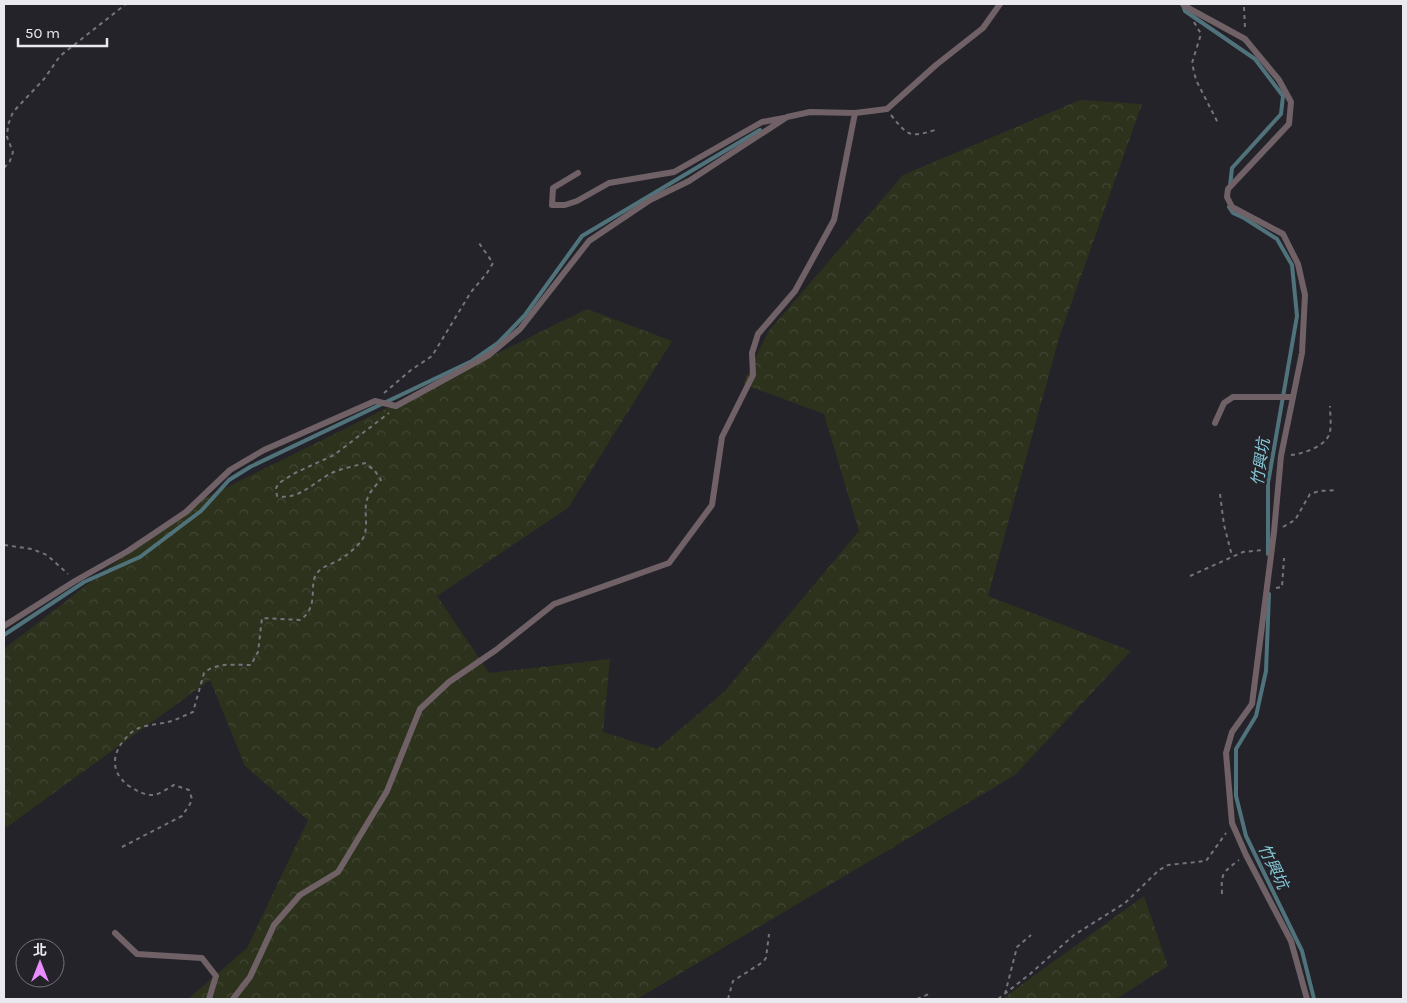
<svg xmlns="http://www.w3.org/2000/svg" width="1407" height="1003" font-family="Karla,'Noto Sans TC',sans-serif">
	<style>
		.forest { fill: url(#forest-crowns) }
		.lines { fill: none; stroke-linecap: round; stroke-linejoin: round }
		.stream { stroke: #50737b; stroke-width: 4 }
		.path { stroke: #75747a; stroke-width: 2; stroke-dasharray: 4 4; stroke-linecap: butt }
		.service { stroke: #6f6165; stroke-width: 6 }
		.labels { text-anchor: middle; stroke-width: 5; stroke-linejoin: round; paint-order: stroke }
		.water-label { font-size: 16px; font-style: italic; fill: #87cbda; stroke: #24232a }
	</style>
	<defs>
		<pattern id="forest-crowns" width="20" height="18" patternUnits="userSpaceOnUse" patternTransform="scale(1.25)"><rect width="20" height="18" fill="#2c321c"/><path d="M2 6a3 3 0 1 1 6 0M12 15a3 3 0 1 1 6 0" fill="none" stroke="#404632"/></pattern>
	</defs>
	<rect width="100%" height="100%" fill="#24232a"/>
	<path class="forest" d="M1080,100L1142,104L1059,338L988,596L1131,651L1015,775L637,999H188L247,948L308,820L245,766L210,680L4,829V649L189,506L587,309L672,341L568,508L437,596L489,673L610,659L603,732L657,749L724,692L859,531L824,414L743,384L768,332L903,175Z
		M1144,896L1168,966L1116,999H1002Z"/>
	<g class="lines">
		<path class="stream" d="M1183,5L1185,11L1255,59L1283,96L1281,114L1232,168L1230,186
			M1229,207L1233,213L1244,218L1277,239L1292,265L1297,316L1268,483V554
			M1269,594L1266,671L1256,716L1236,749V796L1246,836L1302,951L1314,999
			M4,635L84,582L140,557L201,511L229,480L250,467L472,361L498,343L525,315L582,236L760,130"/>
		<path class="path" d="M1244,7L1245,29
			M1194,22L1201,34L1192,63L1196,80L1218,123
			M891,115C908,136 909,138 935,130
			M4,168L10,161L13,152L7,137L8,125L13,112L44,79L60,56L126,4
			M384,393L411,370L432,356L471,292L487,273L493,263L479,243
			M1291,455C1302,454 1324,447 1329,435C1332,428 1330,414 1330,406
			M1220,494L1224,525L1232,556
			M1283,527L1295,520L1310,494L1319,491L1337,490
			M4,545L32,549L47,555L68,574
			M1190,576L1243,552L1263,550
			M1276,588L1282,587L1284,558
			M122,847L182,816L190,804L192,799L189,790L174,785C168,788 160,794 154,795C144,795 137,791 129,786C107,770 113,748 132,732C142,724 157,725 168,722C177,720 185,715 193,712L204,673C216,662 236,665 251,665L258,652L262,618L300,620C321,606 307,583 318,572C323,566 332,564 339,560C346,556 357,547 362,540C371,526 361,509 369,495C372,489 377,484 381,480L375,471L365,463C355,466 344,468 334,472C315,480 300,501 277,496L276,488L279,483L295,473L334,455L389,413
			M1222,894C1221,873 1222,873 1239,860
			M1005,994L1017,947L1031,935
			M728,999L733,981L763,962L766,958L769,934
			M917,999L929,994
			M998,999L1030,974L1074,935L1125,903L1159,870L1168,865L1206,861L1226,833"/>
		<path class="service" d="M1183,4L1190,9L1245,39L1279,80L1291,102L1289,124L1228,189L1227,197L1232,207L1283,234L1298,264L1305,295L1302,353L1281,456L1274,532L1252,704L1232,732L1226,753L1232,823L1246,855L1291,941L1307,999
			M578,173L553,188L552,205H565L577,201L609,183L674,172L762,122L784,118
			M1215,423L1224,403L1233,397H1293
			M4,626L75,581L128,551L186,512L230,470L264,450L375,401L396,406L489,355L520,329L589,241L650,200L689,181L787,117L810,112L855,113L887,109L936,65L983,28L1000,4
			M115,933L137,954L202,958L216,976L209,999
			M233,999L250,977L274,925L300,895L338,872L387,791L420,709L449,682L496,650L554,604L669,563L712,505L722,437L753,375L752,353L758,334L795,291L834,220L855,113"/>
	</g>
	<g class="labels">
		<g class="water-label">
			<text transform="translate(1260 462) rotate(-82)" y="6">竹興坑</text>
			<text transform="translate(1274 866) rotate(64)" y="6">竹興坑</text>
		</g>
	</g>
	<rect width="1407" height="1003" fill="none" stroke="#e9e9ee" stroke-width="10"/>
	<g transform="translate(40 963)"><circle r="24" fill="#24232a" stroke="#737278"/>
	<path d="M0-4L9 19L0 12L-9 19Z" fill="#e98dfe"/>
	<text y="-8" font-size="14" font-weight="bold" text-anchor="middle" fill="#e9e9ee">北</text>
	</g>
	<path d="M18 38v8h89v-8" fill="none" stroke="#e9e9ee" stroke-width="2.5"/>
	<text x="25" y="38" font-size="15" fill="#e9e9ee" stroke="#24232a" stroke-width="4" paint-order="stroke">50 m</text>
</svg>
